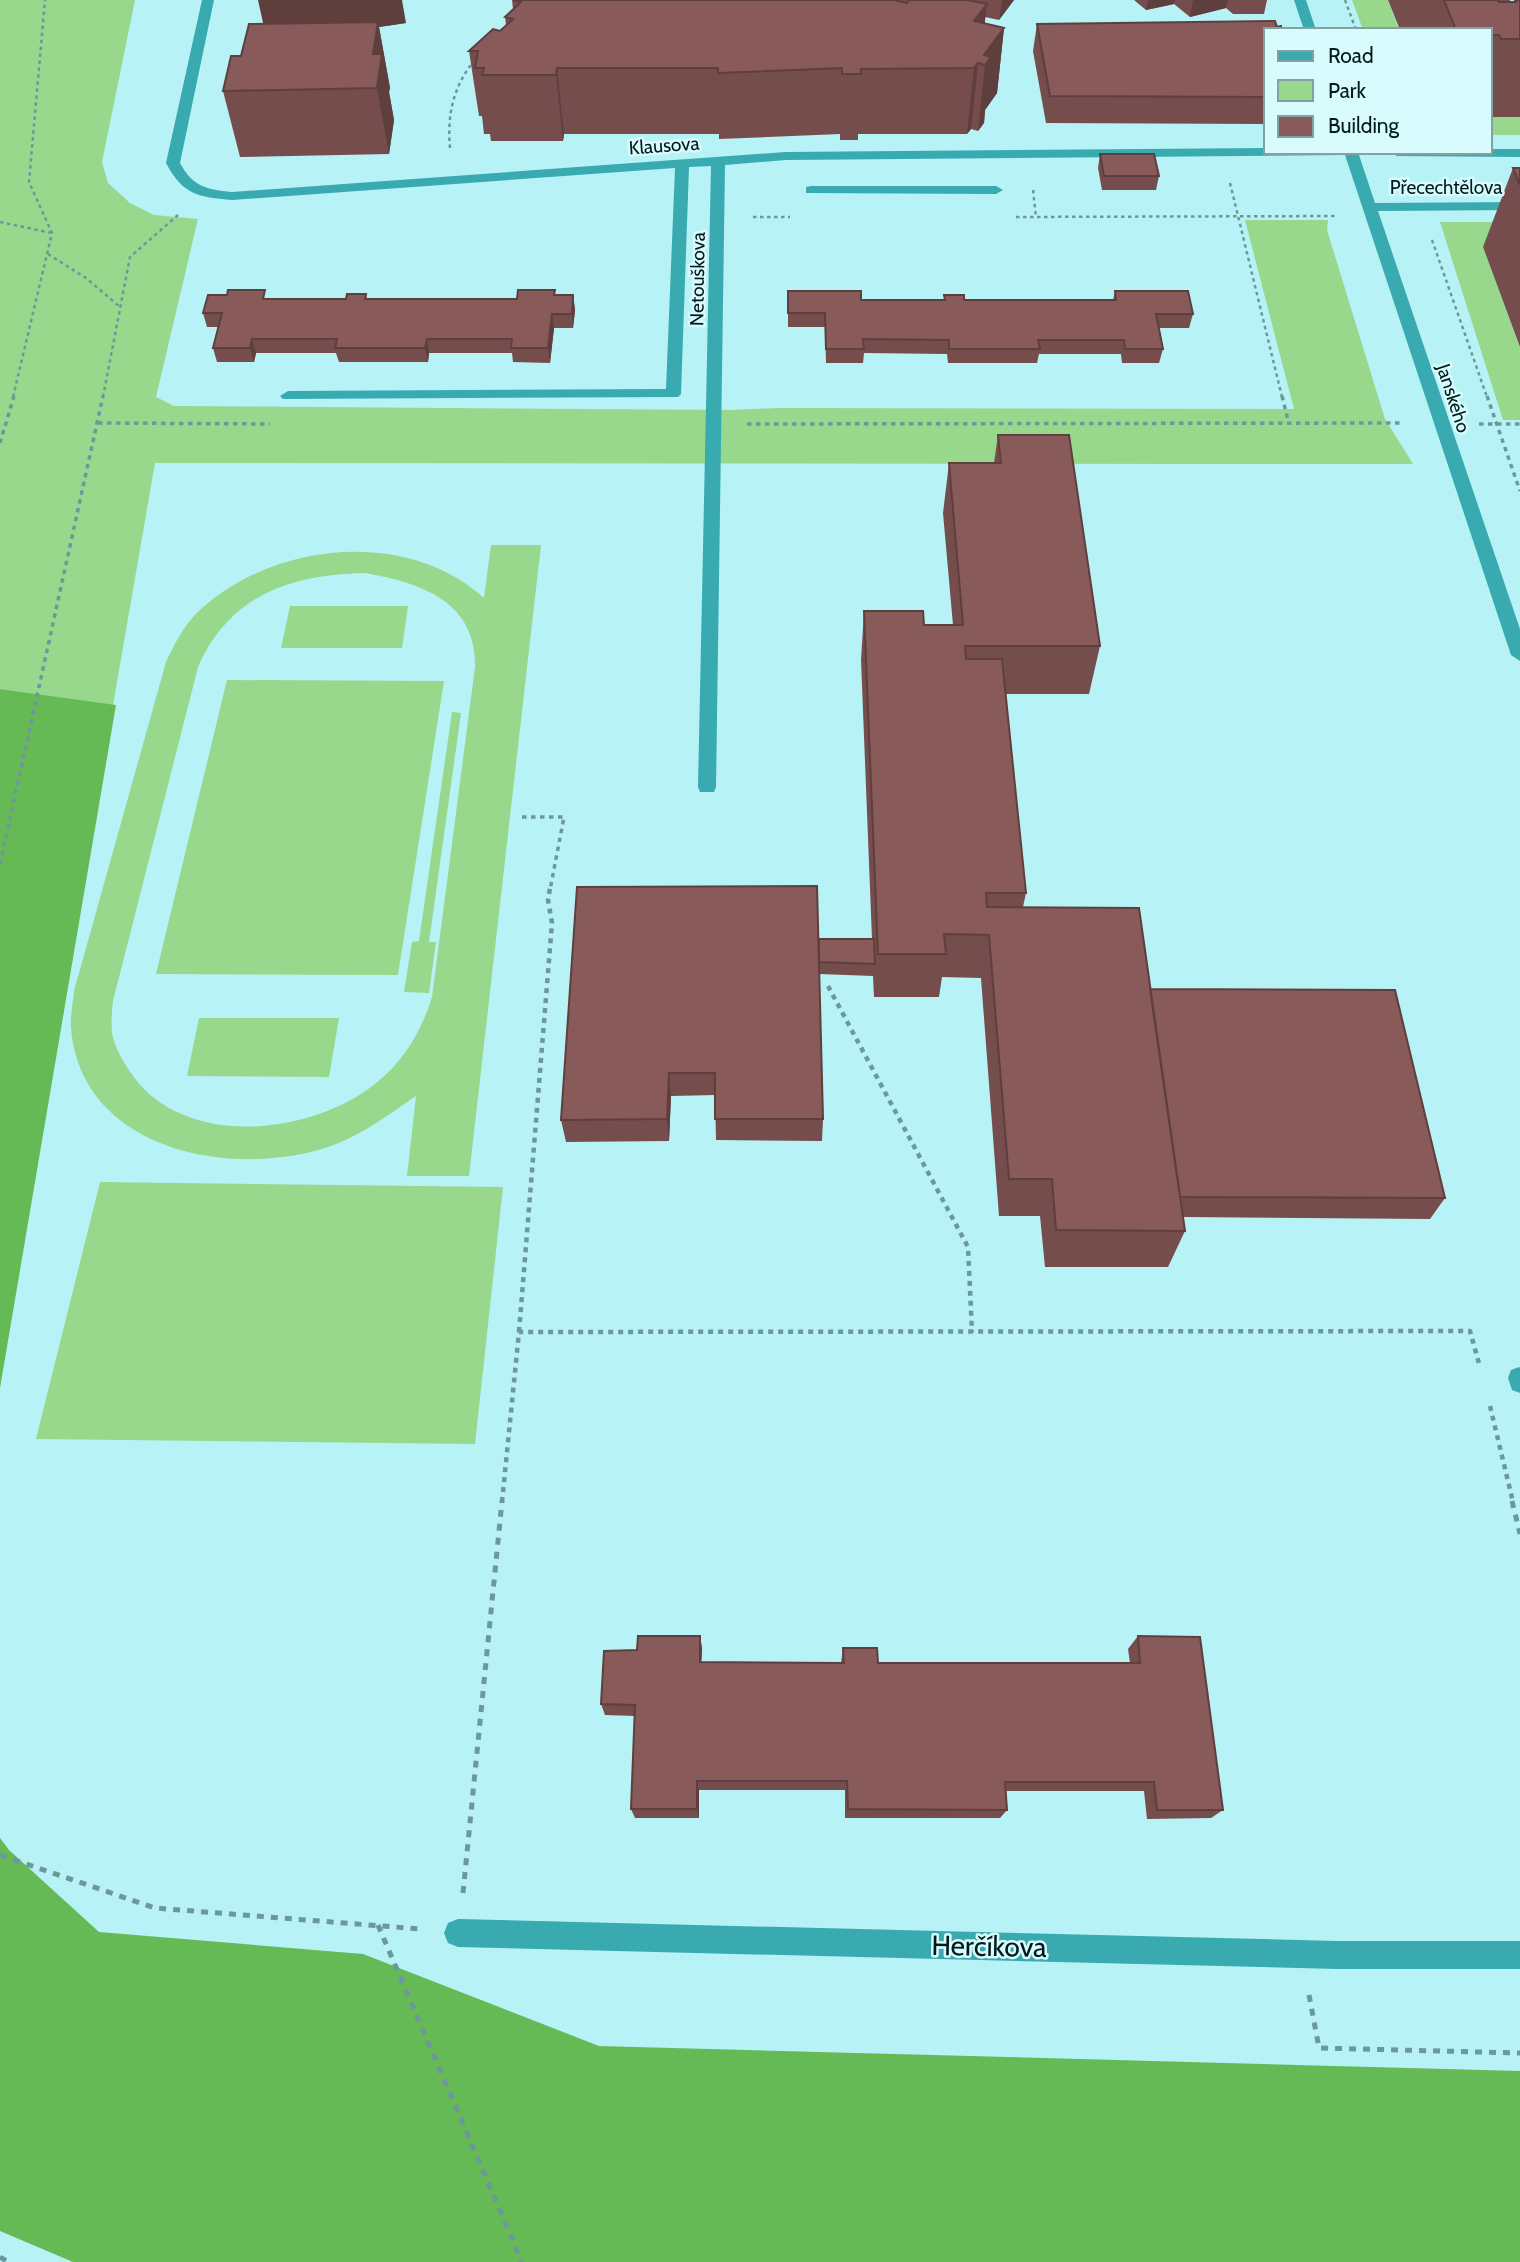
<svg xmlns="http://www.w3.org/2000/svg" width="1520" height="2262" font-family="Cabin,sans-serif">
	<style>
		.green { fill: #98d88d; fill-rule: evenodd }
		.forest { fill: #65ba56 }
		.lines { fill: none; stroke-linecap: round; stroke-linejoin: round }
		.path-far3 { stroke: #6c989b; stroke-width: 2.5; stroke-dasharray: 3.5 3.5; stroke-linecap: butt }
		.path-far2 { stroke: #6c989b; stroke-width: 3.5; stroke-dasharray: 4.5 4.5; stroke-linecap: butt }
		.path-far1 { stroke: #6c989b; stroke-width: 4.5; stroke-dasharray: 5 5; stroke-linecap: butt }
		.path { stroke: #6c989b; stroke-width: 5; stroke-dasharray: 7 7; stroke-linecap: butt }
		.minor { fill: #39aab0; fill-rule: evenodd }
		.wall { fill: #754d4d }
		.shaded-wall { fill: #5f3f3e }
		.building { fill: #885a59; stroke: #5f3f3e; stroke-width: 2 }
		.labels { text-anchor: middle; stroke-width: 5; stroke-linejoin: round; paint-order: stroke }
		.far-street-label { font-size: 19px; fill: #031a1c; stroke: #d8fbfd }
		.near-street-label { font-size: 28px; fill: #031a1c; stroke: #d8fbfd }
	</style>
	<rect width="100%" height="100%" fill="#b7f2f6"/>
	<path class="green" d="M0,0H135L102,162L108,183L130,203L154,215L198,219L156,397L174,406L730,410L777,408L1294,409L1245,220H1328L1327,230L1385,419L1413,464L155,463L113,705L0,689Z
		M1352,0H1388L1399,30H1363Z
		M1490,117H1520V135H1490Z
		M1440,222H1520L1483,247L1520,347V420H1503Z
		M491,545H541L469,1176H407L416,1096C388,1115 361,1136 328,1147C232,1179 81,1151 71,1028C70,1016 73,1003 74,991L166,662C175,643 185,623 201,609C276,541 408,529 484,598ZM364,573C419,582 477,601 475,667L432,997C421,1032 404,1061 375,1084C311,1135 186,1149 133,1076C124,1063 115,1049 112,1033C111,1023 112,1011 113,1001L198,667C230,595 290,575 364,573Z
		M290,606H408L402,648H281Z
		M227,680L444,681L398,975L156,974Z
		M452,712L461,713L429,942H436L429,993L404,992L412,942L419,941Z
		M199,1018H339L329,1077L187,1076Z
		M100,1182L503,1187L475,1444L36,1439Z"/>
	<path class="forest" d="M0,689L116,705L0,1388Z
		M0,1838L9,1850L99,1932L363,1954L599,2046L1520,2071V2262H73L0,2231Z"/>
	<g class="lines">
		<path class="path-far3" d="M1345,0L1356,30
			M450,148C447,115 453,88 473,62
			M1230,183L1282,397
			M1033,190L1036,217
			M753,217H790
			M1016,217L1336,216
			M0,222L52,233
			M1432,240L1487,397
			M48,254L86,278L120,307
			M13,397L52,233L29,182L45,0
			M103,397L130,257L178,215"/>
		<path class="path-far2" d="M1282,396L1289,424
			M1487,396L1520,491
			M98,423L270,424
			M747,424L1404,423
			M1479,424H1520
			M0,443L14,396
			M522,817H564L550,890
			M0,864L103,396"/>
		<path class="path-far1" d="M828,986L968,1247L972,1332
			M519,1332L552,923L548,900L550,888
			M1490,1406L1513,1502
			M502,1502L519,1332L1470,1331L1480,1367"/>
		<path class="path" d="M1512,1501L1520,1534
			M0,1855L155,1908L420,1929
			M463,1893L502,1501
			M378,1925L522,2262
			M1309,1995L1319,2048L1520,2053
			M0,2257L8,2262"/>
		<path class="minor" d="M202,0H214L180,163C192,186 207,190 232,192L786,152L1266,148V152H1358L1375,203L1520,202V210L1378,211L1520,629V661L1511,655L1345,155L786,160L725,165L716,787L714,792H700L698,787L711,166L689,167L681,394L678,397L283,399L280,396L288,391L666,389L675,168L232,200C198,197 183,195 166,163Z
			M1294,0H1306L1316,30H1304Z
			M1490,149H1520V157L1397,156L1390,152H1490Z
			M811,186H996L1003,190L996,194L806,193V187Z
			M1519,1367L1520,1368V1393L1512,1390L1508,1378L1511,1370Z
			M458,1919L1337,1941H1520V1969H1337L458,1947L448,1943L444,1933L448,1923Z"/>
	</g>
	<path class="wall" d="M512,0H1014L999,20L985,17V23L1004,28L997,93L985,110L984,123L978,131L971,129L967,134H858V140H840V134L719,139V134H564L563,141H491L490,134H484L482,116H479L469,51L500,31L506,25L505,17L513,9Z
		M1134,0H1267L1264,14H1233L1226,8L1190,17L1174,4L1146,10Z
		M1388,0H1510L1509,2H1515V0H1520V117H1490V30H1400Z
		M406,23L379,27L390,88L389,92L394,120L389,154L240,157L223,91L241,56L249,24Z
		M1037,24L1277,27L1266,30V124L1046,123L1033,51Z
		M1100,154L1159,176L1156,190H1102L1098,168Z
		M1513,168H1520V347L1483,247Z
		M555,290V295H573L575,310L573,328H554L550,363L513,362L512,353H429L428,362H339L336,353H256L254,362H217L213,348L218,327H207L203,313L267,299H346L366,294L367,299H517Z
		M788,291L861,300H944V295L964,300H1113L1115,291L1193,314L1189,328H1158L1163,349L1159,363H1122L1121,354H1039L1037,363H948L947,354L864,353L863,363H826L825,327H788Z
		M998,435L1100,646L1089,694H1005L1026,893L1023,907L1150,989L1445,1198L1430,1219L1183,1217L1185,1231L1168,1267H1045L1040,1216H999L981,978L942,977L939,997H874L873,976L819,974L823,1119L822,1141L716,1140L715,1095L671,1096L669,1141L566,1142L561,1120L819,939H872L861,660L864,611L924,625H953L943,513L949,463H994Z
		M700,1636L702,1649L701,1662L841,1663L843,1648L878,1663H1130L1128,1649L1138,1636L1223,1810L1211,1818L1147,1819L1144,1791H1005L1007,1810L1000,1818H845V1790H699V1818H635L631,1809L635,1716L605,1715L601,1704L637,1650Z"/>
	<path class="shaded-wall" d="M258,0H402L406,23L379,27L390,88L389,92L394,120L389,154L377,88L267,41Z
		M1002,0H1014L999,20Z
		M1148,0H1175L1174,4L1146,10Z
		M1193,0H1228L1226,8L1190,17Z
		M987,4L980,64L978,63L971,129L967,134L974,68V21Z
		M1004,28L997,93L985,110L984,123L978,131L985,65L984,55Z
		M557,68L564,134L563,141L556,75Z
		M573,295L575,310L573,328L572,314Z
		M552,314L554,328L550,363L548,348Z
		M252,339L256,353L254,362L250,348Z
		M427,339L429,353L428,362L425,348Z
		M669,1073L671,1096L669,1141L667,1119Z
		M700,1636L702,1649L701,1674L700,1662Z
		M697,1781L699,1790V1818L697,1809Z"/>
	<path class="building" d="M514,0H894L907,3L909,0H967L987,4L974,21L1004,28L984,55L991,57L985,65L978,63L974,68L861,69V74H842V68L718,73V68H557L556,75H482L484,68H475L478,51H469L493,29L500,31L513,19L505,17L521,2Z
		M1444,0H1498L1499,2H1516L1515,0H1520V39H1501L1499,35H1490V30H1456Z
		M1275,21L1277,27L1281,26L1282,30H1266V97L1050,96L1037,24Z
		M378,22L373,54H382L377,88L223,91L231,56H241L249,24Z
		M1100,154H1154L1159,176H1104Z
		M1513,168H1520V185Z
		M228,290H265L263,299H346L347,294H366L365,299H517L518,290H555L554,295H573L572,314H552L548,348H511L512,339H427L425,348H335L337,339H252L250,348H213L222,313H203L208,295H227Z
		M788,291H861V300H945L944,295H964V300H1116L1115,291H1188L1193,314H1156L1163,349H1125L1124,340H1038L1040,349H949V340L863,339L864,349H826L825,313H788Z
		M998,435H1069L1100,646H965L966,659H1002L1026,893H986L987,907L1139,908L1185,1231L1056,1230L1052,1179H1009L989,935L944,934L946,954H878L864,611H923L924,625H963L949,463H1001Z
		M817,886L823,1119H715V1073H669L667,1119L561,1120L577,887Z
		M819,939H874L875,964L819,962Z
		M1150,989L1395,990L1445,1198L1180,1197Z
		M638,1636H700V1662L844,1663L843,1648H877L878,1663H1140L1138,1636L1200,1637L1223,1810H1157L1154,1782H1005L1007,1810L848,1809L847,1781H697V1809H631L635,1705L601,1704L604,1651L637,1650Z"/>
	<g class="labels">
		<g class="far-street-label">
			<text transform="translate(664 145) rotate(-4)" y="7">Klausova</text>
			<text x="1446" y="194">Přecechtělova</text>
			<text transform="translate(697 279) rotate(-89)" y="7">Netouškova</text>
			<text transform="translate(1454 398) rotate(72)" y="7">Janského</text>
		</g>
		<g class="near-street-label">
			<text transform="translate(989 1946) rotate(1)" y="10">Herčíkova</text>
		</g>
	</g>
	<rect x="1264" y="28" width="228" height="126" fill="#d8fbfd" stroke="#83a1a3" stroke-width="2"/>
	<rect x="1278" y="51" width="35" height="10" fill="#39aab0" stroke="#83a1a3" stroke-width="2"/>
	<text x="1328" y="63" font-size="21" fill="#031a1c">Road</text>
	<rect x="1278" y="80" width="35" height="21" fill="#98d88d" stroke="#83a1a3" stroke-width="2"/>
	<text x="1328" y="98" font-size="21" fill="#031a1c">Park</text>
	<rect x="1278" y="116" width="35" height="21" fill="#885a59" stroke="#83a1a3" stroke-width="2"/>
	<text x="1328" y="133" font-size="21" fill="#031a1c">Building</text>
</svg>
